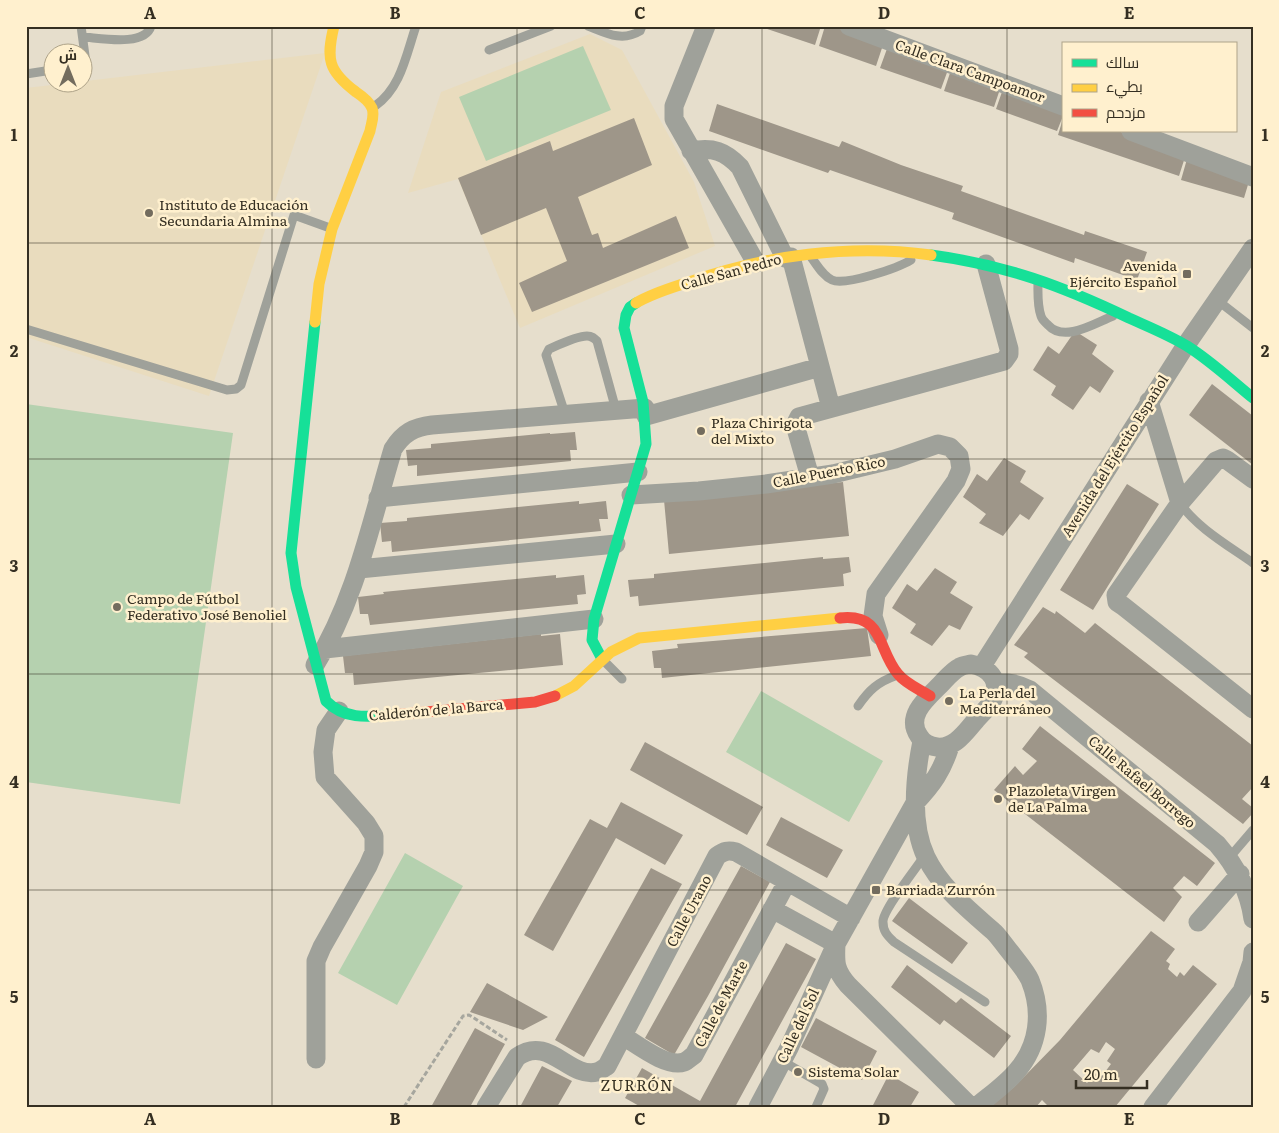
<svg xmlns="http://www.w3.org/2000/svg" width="1279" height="1133" font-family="Literata,Cairo,serif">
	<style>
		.built { fill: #e9dcbe }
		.green { fill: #b5d1af }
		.building { fill: #9e9689; fill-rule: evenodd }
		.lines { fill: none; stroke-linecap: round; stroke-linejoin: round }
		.path { stroke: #a6a69e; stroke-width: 3; stroke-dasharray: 5 2.5; stroke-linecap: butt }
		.lane { stroke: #9fa19a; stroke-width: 9 }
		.street { stroke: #9fa19a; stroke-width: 19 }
		.fast { stroke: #16e098; stroke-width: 11 }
		.slow { stroke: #ffcf43; stroke-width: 11 }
		.jam { stroke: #f24e42; stroke-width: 11 }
		.grid { fill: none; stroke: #352f22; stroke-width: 1; stroke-opacity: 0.55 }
		.poi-dot { fill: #736c5e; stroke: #fff0ce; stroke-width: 2 }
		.labels { text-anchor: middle; stroke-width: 5; stroke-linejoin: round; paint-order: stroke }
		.street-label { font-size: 14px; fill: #352f22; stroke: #fff0ce }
		.poi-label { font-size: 14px; fill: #352f22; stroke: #fff0ce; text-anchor: start }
		.neighbourhood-label { font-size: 15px; letter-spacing: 1px; fill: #352f22; stroke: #fff0ce }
		.neatline { fill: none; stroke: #352f22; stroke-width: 2 }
		.grid-label { font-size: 16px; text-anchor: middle; font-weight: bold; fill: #352f22 }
	</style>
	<rect width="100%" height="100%" fill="#e6decc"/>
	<path class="built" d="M590,34L622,50L694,182L715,246L520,328L458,179L408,193L441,92Z
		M325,53L209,396L26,337V88Z"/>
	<path class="green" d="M583,46L611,110L486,161L459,97Z
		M26,404L233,433L180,804L26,782Z
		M761,691L883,761L849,822L726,752Z
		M405,853L463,886L397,1005L338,973Z"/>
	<path class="building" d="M758,26H821L815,45Z
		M825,26H836L884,42L876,66L819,46Z
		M888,46L949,67L941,89L880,68Z
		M951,70L1001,86L994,107L944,91Z
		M1003,89L1063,111V116L1057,131L996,109Z
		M717,104L839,147L842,141L901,165L963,186L961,191L1084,235L1085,231L1147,252L1137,280L1075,258L1074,263L952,219L954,213L830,170L828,173L709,131Z
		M634,118L652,165L578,197L592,235L598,233L603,248L676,216L689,248L532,312L519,283L567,261L546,208L481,235L458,178L550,141L553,151Z
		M1062,122L1063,131H1118L1186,154L1179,176L1058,135Z
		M1187,159L1250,178L1244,198L1181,180Z
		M1075,331L1097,345L1092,354L1114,371L1100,393L1090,386L1073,410L1051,395L1056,386L1033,370L1048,346L1059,354Z
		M1212,384L1253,416V465L1189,415Z
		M575,432L577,450H570L571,461L417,476V465L408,466L406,450L431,448V444L550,433V434Z
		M1004,458L1026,471L1020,482L1044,498L1029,520L1020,514L1003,536L979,523L986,514L963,497L977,474L987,481Z
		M843,482L849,536L669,554L664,500Z
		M1127,484L1159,504L1093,610L1060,590Z
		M579,501V504L606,501L608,519H599L601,531L392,552L391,541L382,542L380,523L407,521V518Z
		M823,557V559L849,557L851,572L843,574L844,586L639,606L638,596L630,597L628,580L654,578V574Z
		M935,568L957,582L950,593L973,607L960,630L949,625L932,646L910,633L916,624L892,608L907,584L917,591Z
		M556,575V578L584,575L586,594L577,595L578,604L370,625L368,614H360L358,597L384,594L383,592Z
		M1043,607L1055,614L1056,611L1085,633L1095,623L1253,746V787L1242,799L1253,808V813L1243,824L1024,657L1028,653L1014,645Z
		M867,628L871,656L662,678L661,668H654L652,651L678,648L677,644Z
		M541,634V636L560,634L563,665L354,685L353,673H345L343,656Z
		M1040,726L1215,863L1197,886L1184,876L1173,888L1182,897L1164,922L994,790L1015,766L1023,775L1037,761L1022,749Z
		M645,742L763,807L747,835L630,770Z
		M621,802L683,835L665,865L616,838L553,951L524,935L590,819L607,828Z
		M781,817L843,850L827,878L766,845Z
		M741,866L770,882L708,996L674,1055L645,1038Z
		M651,868L682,884L584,1057L555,1040Z
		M909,898L968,943L952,964L892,921Z
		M1151,931L1175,949L1166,961L1170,964L1168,969L1177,977L1180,972L1184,976L1193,965L1217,984L1115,1107H1049L1042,1100L1036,1107H990L1014,1087L1060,1040ZM1106,1042L1115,1049L1107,1061L1111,1064L1102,1076L1097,1072L1087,1083L1073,1070L1091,1049L1099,1053Z
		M786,943L816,959L735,1107H641L625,1098L642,1068L700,1101Z
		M907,965L956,1003L961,998L1011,1036L994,1058L944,1020L940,1025L891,987Z
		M487,983L548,1017L523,1030L470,1012Z
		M816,1018L877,1051L862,1080L801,1047Z
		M475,1028L505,1044L470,1107H431Z
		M542,1066L572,1081L557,1107H520Z
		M889,1074L919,1092L910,1107H872Z"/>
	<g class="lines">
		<path class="path" d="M404,1107L463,1016L469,1015L474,1018L507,1040"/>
		<path class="lane" d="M81,26L86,63L82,66
			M588,26C606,33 622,42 640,31L642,26
			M83,37C100,38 145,47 151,26
			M489,50L551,26
			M26,74L52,70
			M375,106C401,88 406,55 416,26
			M811,257C817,265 823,276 832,280C845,286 898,268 911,260
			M1038,281C1038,292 1037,305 1041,316C1042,320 1045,322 1048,325C1064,343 1095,323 1113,316
			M1217,300L1253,328
			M26,329L227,390L236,389L241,385L294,215L330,228
			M565,414L546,355L549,349C558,345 577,336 587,336C592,336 594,338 597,341L616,410
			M1180,503C1196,527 1229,546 1253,563
			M603,660L622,679
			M858,706C869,690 878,682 895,676
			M925,855C917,867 882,911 883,922C883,932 888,936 894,942L985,1002
			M1229,858L1253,830
			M782,1061L822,1084L824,1089L816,1107"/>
		<path class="street" d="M706,26L674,106V119L756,263
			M849,26L1063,106
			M1131,131L1253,177
			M691,151C713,147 725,151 740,167L785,258
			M791,257L831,408
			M1149,401L1180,503
			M646,416L820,367
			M810,477L795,425L799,417L1004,361L1009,354V349L986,264
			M1253,479L1227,460L1223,458L1216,461L1180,503L1116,595L1117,602L1123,606L1253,709
			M631,495L699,491L766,484L833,474L895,459L938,444L950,447L959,456L961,469L956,481L876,594L873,616L879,635
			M378,498L638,472
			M359,569L616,544
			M325,649L594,619
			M971,664C991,668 1003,683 991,703C987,709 981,714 976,720C966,731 955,749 937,747C929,746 923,743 919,736C905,716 927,698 940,685C946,679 952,671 960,667C963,665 967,665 971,664Z
			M315,665C356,599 371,522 393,449C403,433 414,427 432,425L645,408
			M982,666L1186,345L1253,248
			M995,683C1009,682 1018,684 1030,690L1217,844C1236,866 1249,889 1253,919
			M922,741C915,776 910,823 926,857C941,888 968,909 994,932C1000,938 1005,946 1011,953C1017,961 1026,971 1030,980C1043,1012 1039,1046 1016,1072C1005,1085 989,1096 976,1107
			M950,746C942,771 933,784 915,803L836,944C835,963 835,970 848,985L971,1107
			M1198,922L1240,874
			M623,1036C638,1045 667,1068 684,1062C687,1061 691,1057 694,1055L787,882
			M316,1059V961L322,947L368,866L374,852V836L366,823L325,777L323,752L326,730L339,711
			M486,1107L517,1057C549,1034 569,1079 597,1072C600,1071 604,1068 607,1066L717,856C724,851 728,850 736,852L851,918
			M758,1107L789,1048L836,944L772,909
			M1153,1107L1242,991L1252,962L1253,952"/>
		<path class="fast" d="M931,255C1006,265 1062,286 1129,318C1149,327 1169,335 1187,346C1211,361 1232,381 1253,398
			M315,322L291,553L296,587L326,701C345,720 368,717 393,715
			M602,659L592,640L594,619L646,444L643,402L624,328L626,315L630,307L636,303"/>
		<path class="slow" d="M636,303C653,293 671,288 689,282C766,255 850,244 931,255
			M315,322L319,284L332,229L370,131C371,124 375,116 372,108C369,101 362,96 356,92C328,71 326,59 334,26
			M555,696L574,686L611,652L639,638L840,618"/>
		<path class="jam" d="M840,618C884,613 877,649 898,674C906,684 919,689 930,696
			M393,715L535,702L555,696"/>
	</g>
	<path class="grid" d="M272,26V1107M517,26V1107M762,26V1107M1007,26V1107M26,243H1253M26,459H1253M26,674H1253M26,890H1253"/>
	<g class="poi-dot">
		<circle cx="149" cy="213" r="5"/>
		<rect x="1182" y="269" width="10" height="10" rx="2.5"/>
		<circle cx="701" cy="431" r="5"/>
		<circle cx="117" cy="607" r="5"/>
		<circle cx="949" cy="701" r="5"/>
		<circle cx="998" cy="799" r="5"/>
		<rect x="871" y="885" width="10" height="10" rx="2.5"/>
		<circle cx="798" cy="1072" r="5"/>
	</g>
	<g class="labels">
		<g class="street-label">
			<text transform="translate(970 71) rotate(20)" y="5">Calle Clara Campoamor</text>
			<text transform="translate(731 272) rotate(-15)" y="5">Calle San Pedro</text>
			<text transform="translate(1115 456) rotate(-58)" y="5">Avenida del Ejército Español</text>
			<text transform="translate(829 472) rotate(-11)" y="5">Calle Puerto Rico</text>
			<text transform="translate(436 710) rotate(-5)" y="5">Calderón de la Barca</text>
			<text transform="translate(1142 782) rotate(40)" y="5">Calle Rafael Borrego</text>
			<text transform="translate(689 911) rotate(-62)" y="5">Calle Urano</text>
			<text transform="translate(721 1004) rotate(-62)" y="5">Calle de Marte</text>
			<text transform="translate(798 1026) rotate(-65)" y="5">Calle del Sol</text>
		</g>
		<g class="poi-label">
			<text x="159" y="210">Instituto de Educación<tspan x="159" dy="16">Secundaria Almina</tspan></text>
			<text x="1177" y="271" text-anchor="end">Avenida<tspan x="1177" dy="16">Ejército Español</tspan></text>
			<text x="711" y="428">Plaza Chirigota<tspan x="711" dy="16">del Mixto</tspan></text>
			<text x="127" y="604">Campo de Fútbol<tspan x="127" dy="16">Federativo José Benoliel</tspan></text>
			<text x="959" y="698">La Perla del<tspan x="959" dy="16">Mediterráneo</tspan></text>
			<text x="1008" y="796">Plazoleta Virgen<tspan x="1008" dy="16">de La Palma</tspan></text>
			<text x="886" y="895">Barriada Zurrón</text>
			<text x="808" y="1077">Sistema Solar</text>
		</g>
		<g class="neighbourhood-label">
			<text x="637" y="1091">ZURRÓN</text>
		</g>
	</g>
	<rect width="1279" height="1133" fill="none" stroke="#fff0ce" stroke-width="55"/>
	<rect x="1062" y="42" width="175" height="90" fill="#fff0ce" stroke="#aea389"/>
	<rect x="1072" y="59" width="25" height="8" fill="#16e098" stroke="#aea389"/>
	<text x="1106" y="68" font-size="15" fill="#352f22">سالك</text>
	<rect x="1072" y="84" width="25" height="8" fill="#ffcf43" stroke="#aea389"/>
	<text x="1106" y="92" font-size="15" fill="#352f22">بطيء</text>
	<rect x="1072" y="109" width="25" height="8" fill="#f24e42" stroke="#aea389"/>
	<text x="1106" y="118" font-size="15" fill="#352f22">مزدحم</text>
	<g transform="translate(68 68)"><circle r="24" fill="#fff0ce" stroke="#aea389"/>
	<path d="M0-4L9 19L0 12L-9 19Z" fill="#736c5e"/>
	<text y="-8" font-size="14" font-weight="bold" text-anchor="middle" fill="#352f22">ش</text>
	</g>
	<path d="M1076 1080v8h71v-8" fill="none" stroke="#352f22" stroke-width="2.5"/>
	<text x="1084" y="1080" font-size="15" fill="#352f22" stroke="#fff0ce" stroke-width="4" paint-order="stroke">20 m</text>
	<rect x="28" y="28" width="1224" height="1078" class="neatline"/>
	<g class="grid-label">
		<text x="150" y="19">A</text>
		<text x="395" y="19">B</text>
		<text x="640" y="19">C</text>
		<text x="884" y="19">D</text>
		<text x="1129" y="19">E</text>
		<text x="14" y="141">1</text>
		<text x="1265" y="141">1</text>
		<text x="14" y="357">2</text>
		<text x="1265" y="357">2</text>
		<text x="14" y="572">3</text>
		<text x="1265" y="572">3</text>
		<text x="14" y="788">4</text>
		<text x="1265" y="788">4</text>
		<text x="14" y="1003">5</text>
		<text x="1265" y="1003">5</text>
		<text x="150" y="1125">A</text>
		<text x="395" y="1125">B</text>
		<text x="640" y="1125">C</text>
		<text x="884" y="1125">D</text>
		<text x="1129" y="1125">E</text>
	</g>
</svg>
